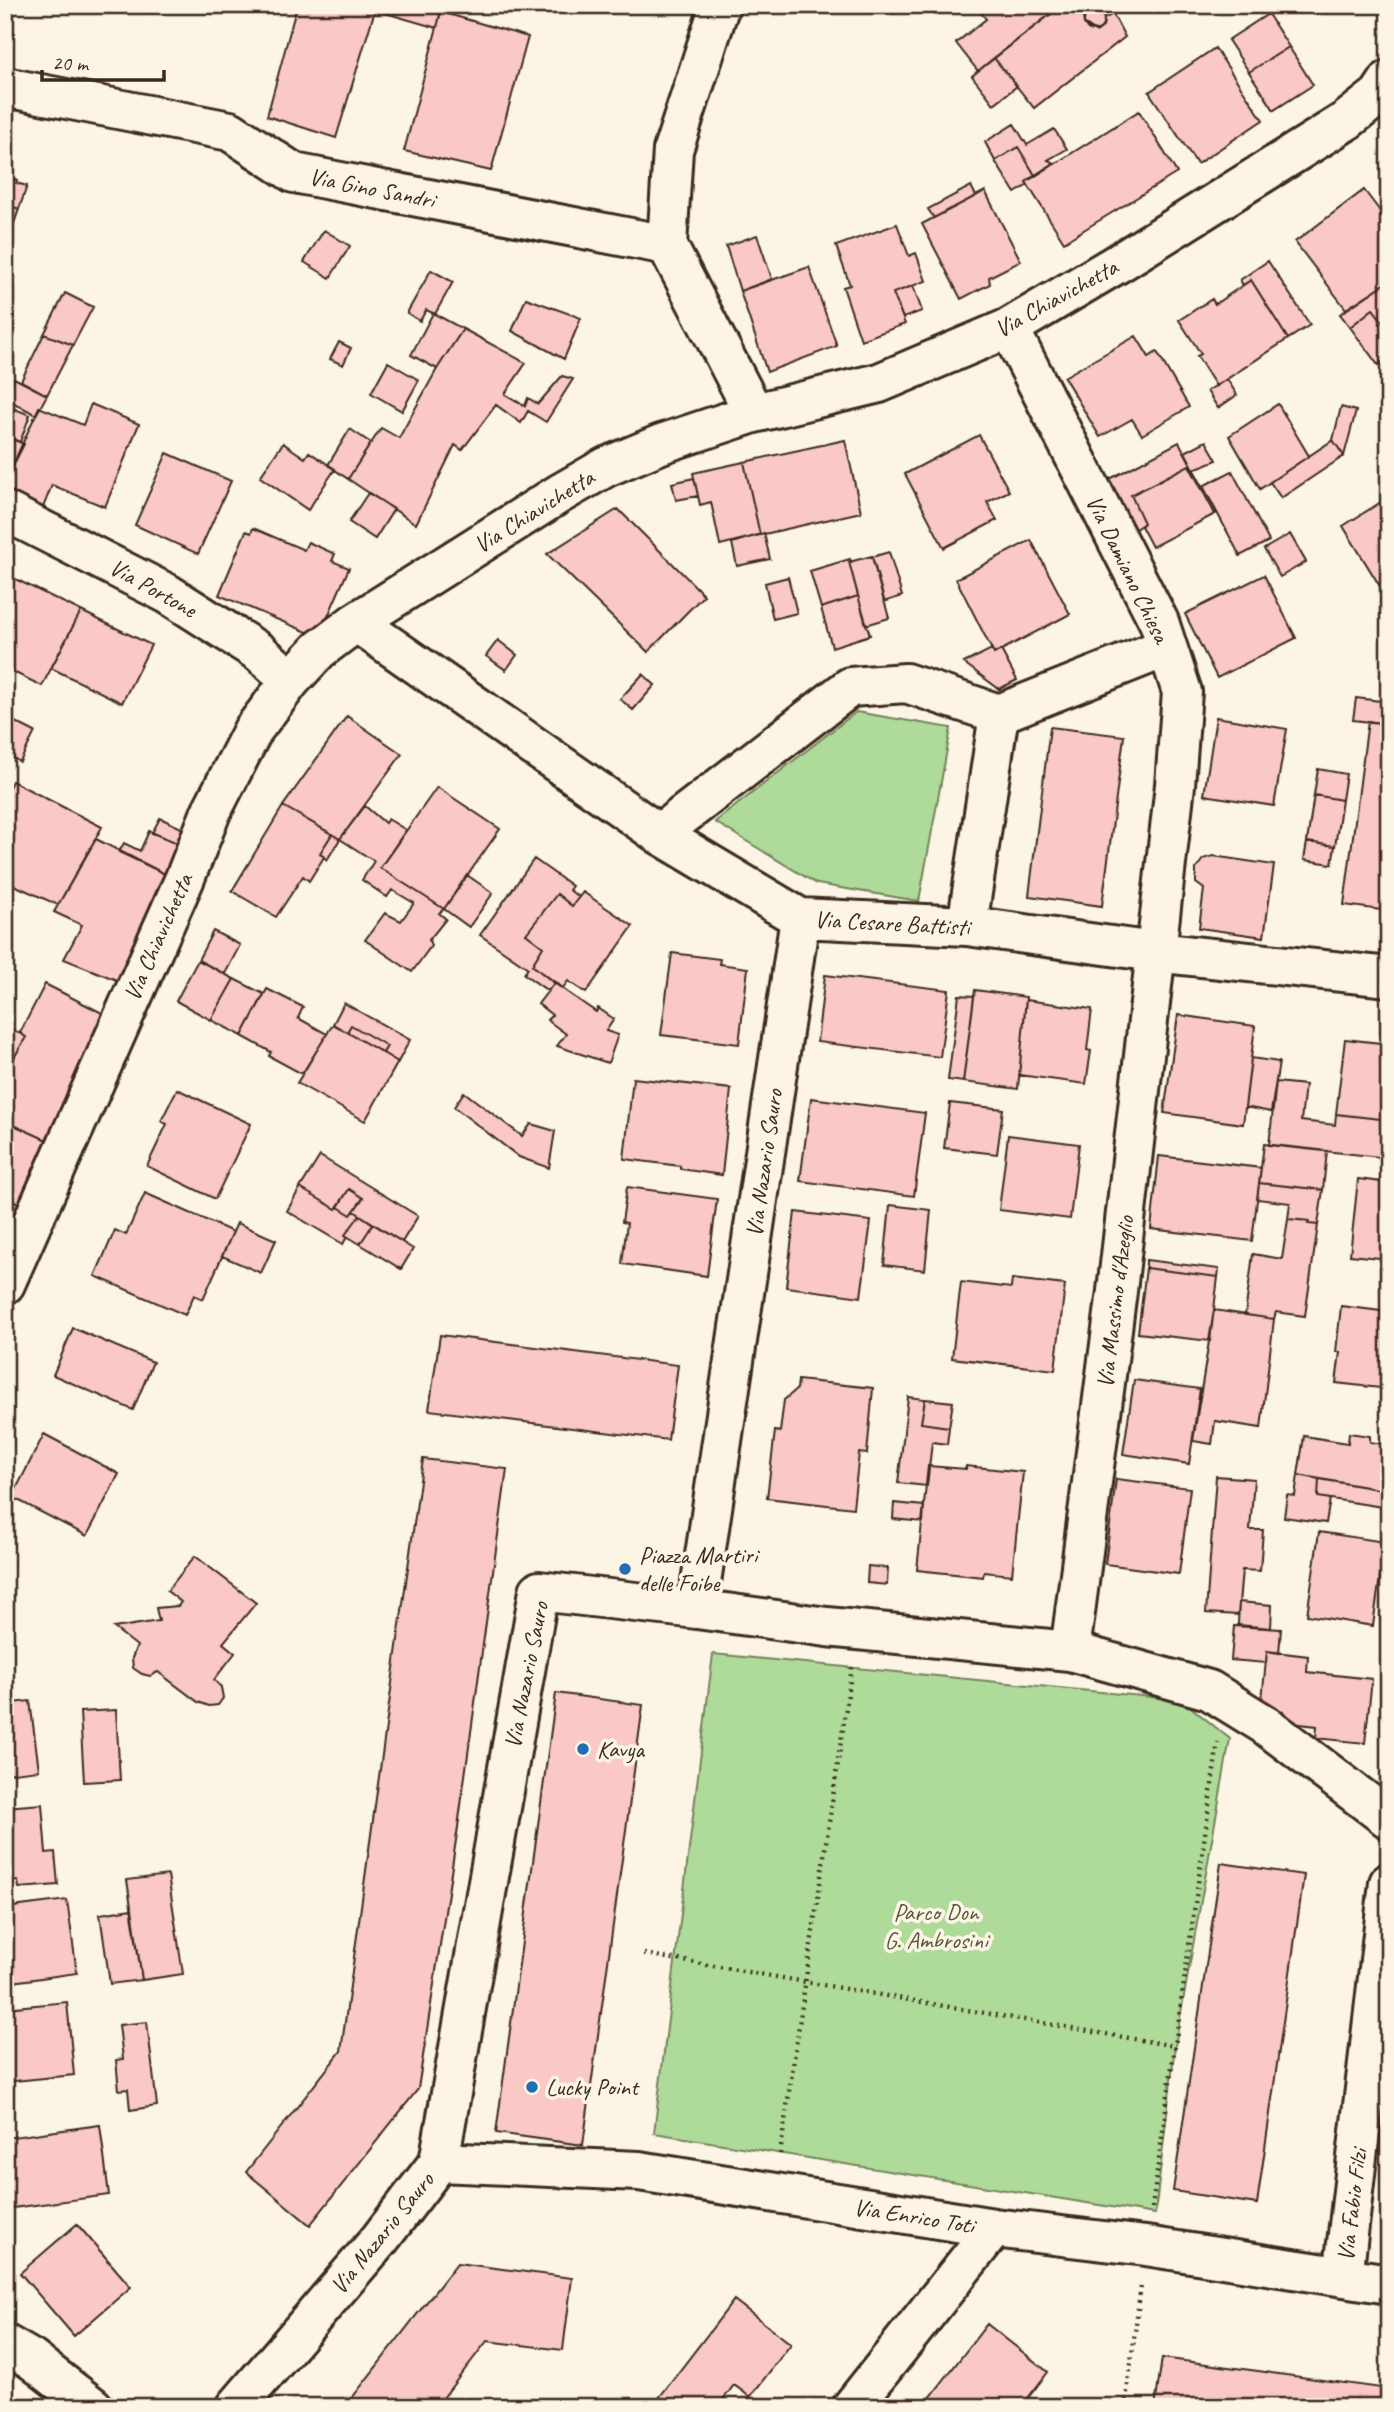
<svg xmlns="http://www.w3.org/2000/svg" width="1394" height="2412" font-family="Caveat,sans-serif">
	<style>
		.green { fill: #afdb9a; stroke: #75825c; stroke-width: 2 }
		.building { fill: #fac9c5; stroke: #3b2a1e; stroke-width: 2 }
		.lines { fill: none; stroke-linecap: round; stroke-linejoin: round }
		.minor-casing { stroke: #3b2a1e; stroke-width: 44 }
		.path { stroke: #3b2a1e; stroke-width: 4.5; stroke-dasharray: 2 5; stroke-linecap: butt }
		.minor { stroke: #fcf5e5; stroke-width: 38 }
		.poi-dot { fill: #1f6fb2; stroke: #fcf5e5; stroke-width: 2.5 }
		.labels { text-anchor: middle; stroke-width: 7; stroke-linejoin: round; paint-order: stroke }
		.street-label { font-size: 24px; fill: #3b2a1e; stroke: #fcf5e5 }
		.poi-label { font-size: 24px; fill: #3b2a1e; stroke: #fcf5e5; text-anchor: start }
		.park-label { font-size: 24px; fill: #58563d; stroke: #fcf5e5 }
	</style>
	<rect width="100%" height="100%" fill="#fcf5e5"/>
	<filter id="ink" filterUnits="userSpaceOnUse"><feTurbulence type="fractalNoise" baseFrequency=".0143" numOctaves="2"/><feDisplacementMap in="SourceGraphic" scale="14" xChannelSelector="R" yChannelSelector="G"/><feConvolveMatrix kernelMatrix="1 2 1 2 8 2 1 2 1" color-interpolation-filters="sRGB"/></filter>
	<g filter="url(#ink)">
		<path class="green" d="M856,712L951,728L919,901L817,884L715,822Z
			M713,1654L1182,1700L1230,1739L1175,2046L1155,2214L654,2133Z"/>
		<path class="building" d="M281,5H442L437,28L375,10L336,138L267,116L296,9Z
			M975,5H1052L1056,10L978,71L956,43L986,19Z
			M1062,5H1086L1091,11L1083,17L1084,24L1096,32L1103,27L1104,19L1113,14L1125,37L1034,108L994,58Z
			M1084 21a10 10 0 1 1 20 0a10 10 0 1 1-20 0Z
			M441,12L528,37L491,171L404,151Z
			M1268,14L1289,47L1249,72L1228,40Z
			M1289,47L1313,85L1274,110L1249,72Z
			M1215,48L1263,120L1197,164L1149,92Z
			M994,58L1017,86L994,104L972,76Z
			M1139,111L1177,173L1064,242L1026,182Z
			M1014,124L1027,145L1054,129L1067,149L1048,160L1054,163L1035,175L1018,147L995,161L985,142Z
			M1018,147L1035,175L1026,182L1028,185L1015,193L995,161Z
			M5,176L17,180L16,183L27,186L19,209L5,204Z
			M971,186L976,196L934,218L928,209Z
			M1364,190L1389,223V281L1346,309L1295,242Z
			M985,191L1021,261L989,277L990,284L961,299L922,224Z
			M5,204L19,209L5,249Z
			M897,224L909,256L916,253L926,281L893,293L905,324L861,340L843,287L850,285L836,246Z
			M324,230L350,246L330,278L304,262Z
			M757,235L772,279L740,291L726,246Z
			M1268,261L1310,325L1288,339L1251,280L1243,285L1240,280Z
			M809,267L837,346L767,372L740,291Z
			M431,270L453,282L435,314L426,310L420,321L407,313Z
			M1251,280L1288,339L1216,386L1197,356L1201,354L1179,320L1212,299L1215,304Z
			M1389,281V326L1387,327L1373,309L1350,327L1340,314Z
			M913,286L922,311L903,318L893,293Z
			M65,293L93,307L73,345L44,334Z
			M526,298L581,318L564,359L512,331Z
			M1373,309L1389,330V357L1378,365L1350,327Z
			M433,313L463,329L437,369L411,355Z
			M463,329L526,363L505,394L525,406L528,398L538,404L562,376L573,379L546,422L528,411L521,423L496,405L462,450L455,445L416,524L348,479L381,428L399,438L437,369Z
			M44,334L73,345L47,395L21,381Z
			M1136,336L1149,357L1157,352L1189,407L1142,435L1132,419L1100,437L1064,377Z
			M339,342L351,348L343,365L330,359Z
			M388,362L419,380L402,411L371,393Z
			M14,378L47,395L36,415L5,398Z
			M1227,379L1237,395L1218,408L1207,391Z
			M91,404L139,424L105,507L52,485L40,515L5,501V482L39,407L83,425Z
			M1278,404L1309,456L1260,489L1229,436Z
			M5,405L30,415L20,442L5,436Z
			M1341,407L1356,411L1344,456L1333,440Z
			M350,429L371,443L348,479L328,465Z
			M979,435L1009,491L987,502L997,520L944,548L905,474Z
			M5,436L24,444L15,462L5,457Z
			M845,440L861,512L760,535L744,462Z
			M1333,440L1344,456L1281,498L1270,482Z
			M1206,441L1217,460L1194,469L1185,452Z
			M1179,442L1217,513L1215,514L1189,465L1131,495L1144,523L1134,530L1108,480Z
			M283,443L305,458L309,452L335,469L308,510L260,477Z
			M167,453L231,481L198,554L135,525Z
			M5,457L15,462L5,482Z
			M744,462L760,535L720,545L711,502L700,505L693,473Z
			M1189,465L1215,514L1152,547L1141,526L1144,523L1131,495Z
			M1232,471L1269,541L1240,556L1203,486Z
			M694,478L698,496L676,500L672,483Z
			M368,493L394,509L375,539L349,522Z
			M1389,497V594L1386,596L1343,526Z
			M618,509L704,595L648,652L547,554Z
			M253,528L304,550L308,542L335,554L332,561L349,568L319,637L219,595L246,531L251,533Z
			M764,533L770,559L737,566L732,543Z
			M1290,534L1306,562L1280,577L1264,549Z
			M1031,540L1070,614L994,654L956,579Z
			M889,552L902,596L884,602L872,557Z
			M872,556L889,618L866,625L849,562Z
			M850,559L851,562H849L858,596L821,608L810,571Z
			M5,574L81,611L42,686L5,668Z
			M1264,575L1296,638L1217,678L1185,614Z
			M788,577L797,613L773,619L765,583Z
			M858,596L870,635L832,647L821,608Z
			M81,611L151,645L122,703L51,668Z
			M498,640L517,655L506,670L486,656Z
			M992,649L994,654L1001,650L1017,680L999,689L964,663Z
			M643,674L655,685L633,710L620,699Z
			M1356,698L1388,702L1389,724L1353,720Z
			M347,716L402,754L340,839L283,806Z
			M5,717L35,732L20,762L5,754Z
			M1216,717L1287,729L1274,806L1204,795Z
			M1368,721L1389,724V911L1344,905Z
			M1050,727L1124,736L1102,906L1029,896Z
			M1318,769L1346,774L1342,800L1314,795Z
			M12,781L102,827L58,905L5,881V795Z
			M437,787L500,829L444,909L380,868Z
			M1314,795L1342,800L1335,846L1307,842Z
			M283,806L332,834L320,853L324,857L309,881L303,876L276,917L232,891Z
			M365,806L385,823L388,819L406,830L380,868L444,909L439,913L446,919L429,940L431,946L412,972L365,940L385,913L401,921L414,903L392,890L387,897L362,880L374,861L340,839Z
			M160,818L190,832L187,847L152,833Z
			M149,831L187,847L173,878L119,852L124,843L140,851Z
			M332,834L340,839L327,860L320,853Z
			M96,839L173,878L124,983L64,959L82,925L54,912Z
			M1307,842L1335,846L1332,864L1304,860Z
			M1213,856L1274,865L1264,937L1199,928L1204,889L1196,883V869L1203,859Z
			M534,859L572,886L569,890L579,897L572,906L557,894L526,934L543,947L532,965L554,983L548,991L524,974L528,968L480,935Z
			M467,875L493,893L469,927L444,909Z
			M5,881L13,885L5,898Z
			M583,892L633,926L586,993L568,981L563,988L532,965L543,947L526,934L557,894L572,906Z
			M213,931L240,945L225,974L198,960Z
			M672,953L720,959L719,964L748,968L739,1044L661,1035Z
			M198,960L234,979L211,1020L176,1001Z
			M825,975L949,990L940,1057L817,1042Z
			M234,979L264,994L242,1036L211,1020Z
			M554,983L596,1012L598,1008L614,1019L606,1031L618,1035L608,1063L557,1046L566,1034L547,1020L552,1015L538,1004Z
			M45,984L112,1018L49,1141L5,1121V1067L8,1068L26,1037L20,1033Z
			M267,989L303,1007L298,1018L327,1034L302,1074L269,1056L271,1052L242,1036Z
			M975,990L1026,997L1018,1089L963,1082Z
			M959,995L974,996L963,1082L948,1080Z
			M1026,1000L1092,1009L1087,1050L1091,1051L1086,1084L1019,1075Z
			M344,1003L410,1040L398,1062L383,1053L387,1046L351,1025L347,1032L333,1024Z
			M1178,1015L1255,1026L1243,1124L1164,1113Z
			M333,1024L398,1062L365,1121L297,1083Z
			M5,1025L26,1037L8,1068L5,1067Z
			M351,1025L387,1046L383,1053L347,1032Z
			M1345,1039L1389,1044V1120L1336,1114Z
			M1251,1058L1279,1062L1271,1112L1245,1107Z
			M633,1078L731,1089L722,1175L680,1169V1166L624,1159Z
			M1276,1082L1305,1085L1301,1121L1335,1125L1336,1114L1389,1120V1158L1269,1145Z
			M177,1089L251,1124L215,1199L147,1166L167,1124L161,1121Z
			M464,1092L522,1136L531,1124L555,1131L549,1168L519,1157L454,1107Z
			M811,1098L925,1113L914,1196L800,1181Z
			M950,1103L1003,1109L997,1154L944,1148Z
			M5,1121L49,1141L18,1203L5,1197Z
			M1008,1135L1079,1144L1070,1219L999,1210Z
			M1264,1144L1327,1151L1323,1190L1259,1183Z
			M320,1156L418,1216L402,1242L354,1211L363,1198L349,1189L336,1209L300,1188Z
			M1159,1156L1261,1168L1252,1241L1151,1229Z
			M1358,1179L1389,1183V1259L1350,1255Z
			M1259,1183L1323,1190L1318,1225L1308,1224L1309,1221L1288,1219L1290,1203L1257,1199Z
			M627,1187L717,1199L707,1276L622,1264L627,1223L622,1222Z
			M300,1188L336,1209L338,1207L351,1215L354,1211L360,1215L345,1235L347,1237L343,1244L287,1211Z
			M349,1189L363,1198L351,1215L338,1207Z
			M145,1193L233,1232L203,1299L194,1295L185,1315L95,1276L115,1230L126,1235Z
			M890,1205L931,1210L925,1270L884,1265Z
			M795,1212L871,1221L861,1297L786,1287Z
			M360,1215L373,1224L360,1244L345,1235Z
			M1288,1219L1309,1221L1308,1224L1318,1225L1305,1316L1276,1312L1274,1319L1245,1315L1253,1254L1282,1259Z
			M237,1223L276,1240L261,1273L222,1256Z
			M373,1224L413,1249L401,1269L360,1244Z
			M1146,1260L1219,1269L1218,1277L1146,1268Z
			M1146,1268L1218,1277L1210,1341L1138,1333Z
			M1012,1279L1065,1285L1055,1370L952,1358L961,1282L1011,1288Z
			M1341,1306L1389,1312V1389L1336,1383L1340,1352H1336Z
			M1214,1310L1274,1319L1261,1428L1215,1421L1212,1444L1193,1441Z
			M73,1328L153,1362L133,1410L53,1375Z
			M440,1335L678,1365L668,1440L429,1410Z
			M798,1380L873,1388L867,1454L859,1453L853,1508L767,1498L775,1431L780,1432L784,1400L797,1389Z
			M1134,1380L1200,1389L1189,1464L1123,1454Z
			M908,1397L925,1399L921,1423L949,1427L947,1444L932,1442L927,1486L898,1483Z
			M925,1399L953,1402L949,1427L921,1423Z
			M1349,1433L1370,1436V1442L1389,1445V1491L1298,1475L1304,1436L1348,1443Z
			M44,1434L119,1474L87,1536L12,1497Z
			M423,1459L507,1469L458,1827L418,2089L310,2225L246,2172L341,2051Z
			M928,1466L966,1469V1466L1023,1472L1012,1575L984,1572L983,1577L917,1570Z
			M1298,1475L1319,1479L1318,1497L1330,1499L1326,1523L1284,1517L1287,1495L1295,1496Z
			M1216,1476L1254,1479L1250,1530H1263L1260,1571L1242,1570L1238,1615L1206,1613Z
			M1116,1479L1190,1488L1179,1574L1105,1564Z
			M1319,1479L1389,1491V1508L1318,1497Z
			M894,1503L924,1506L923,1522L893,1519Z
			M1319,1532L1385,1542L1373,1626L1307,1615Z
			M195,1556L256,1603L223,1643L235,1653L214,1680L221,1687L223,1698L218,1705L209,1706L198,1702L158,1672L150,1676L142,1674L133,1668L132,1658L137,1646L114,1628L159,1621L156,1608L178,1606L181,1602L167,1591Z
			M868,1566L888,1568L887,1585L867,1583Z
			M1239,1602L1272,1605L1271,1628L1238,1625Z
			M1234,1626L1281,1629L1279,1653L1267,1651L1266,1663L1231,1660Z
			M1267,1651L1308,1656L1307,1672L1372,1679L1365,1743L1316,1738L1317,1726L1282,1722L1283,1711L1261,1709Z
			M556,1693L643,1705L583,2145L496,2133Z
			M30,1701L39,1770L5,1774V1704Z
			M116,1710L120,1780L84,1782L80,1712Z
			M42,1804L46,1853L55,1852L58,1885L19,1888L18,1881L5,1882V1807Z
			M1221,1863L1304,1875L1257,2204L1173,2191Z
			M168,1875L183,1974L142,1980L127,1880Z
			M67,1900L77,1973L5,1983V1908Z
			M132,1909L142,1980L110,1984L100,1914Z
			M67,2002L74,2075L5,2082V2008Z
			M147,2022L157,2106L130,2110L128,2089L119,2090L116,2060L123,2059L119,2025Z
			M100,2125L109,2195L5,2209V2138Z
			M77,2224L131,2287L74,2336L20,2273Z
			M457,2263L572,2278L563,2350L487,2341L436,2407H345Z
			M734,2300L791,2344L750,2397L734,2385L722,2401L729,2407H652Z
			M987,2324L1048,2372L1021,2407H923Z
			M1162,2358L1389,2389V2407H1155Z"/>
		<g class="lines">
			<defs>
				<path id="minor" d="M720,5L673,150L667,245L754,413
					M5,87L230,131L294,173L667,245
					M1009,328L1159,622L1182,692L1175,785L1117,1291L1070,1651
					M5,511L168,594L259,652L291,680
					M356,622L659,834L800,918L967,926L1155,952L1389,977
					M659,834L850,687L906,683L999,714L1167,647
					M967,926L999,714
					M5,1284L185,878L211,812L253,730L291,680L319,650L356,622L559,494L606,467L661,444L754,413L879,383L1009,328L1125,259L1346,121L1379,95L1389,80
					M697,1609L827,1627L1070,1651L1209,1690L1264,1724L1389,1819
					M439,2162L639,2171L994,2228L1146,2246L1389,2284
					M1343,2277L1389,1883
					M5,2344L31,2359L93,2407
					M236,2407L380,2239L439,2162L539,1591L697,1609L800,918
					M852,2407L994,2228"/>
			</defs>
			<use href="#minor" class="minor-casing"/>
			<path class="path" d="M644,1954L1175,2046
				M780,2154L852,1667
				M1152,2208L1218,1742
				M1125,2407L1141,2286"/>
			<use href="#minor" class="minor"/>
		</g>
	</g>
	<g class="poi-dot">
		<circle cx="625" cy="1569" r="7"/>
		<circle cx="583" cy="1749" r="7"/>
		<circle cx="532" cy="2087" r="7"/>
	</g>
	<g class="labels">
		<g class="street-label">
			<text transform="translate(372 188) rotate(11)" y="8">Via Gino Sandri</text>
			<text transform="translate(1056 298) rotate(-29)" y="8">Via Chiavichetta</text>
			<text transform="translate(534 511) rotate(-32)" y="8">Via Chiavichetta</text>
			<text transform="translate(1128 569) rotate(64)" y="8">Via Damiano Chiesa</text>
			<text transform="translate(153 588) rotate(29)" y="8">Via Portone</text>
			<text transform="translate(892 923) rotate(3)" y="8">Via Cesare Battisti</text>
			<text transform="translate(158 937) rotate(-66)" y="8">Via Chiavichetta</text>
			<text transform="translate(764 1163) rotate(-82)" y="8">Via Nazario Sauro</text>
			<text transform="translate(1115 1302) rotate(-83)" y="8">Via Massimo d'Azeglio</text>
			<text transform="translate(526 1675) rotate(-79)" y="8">Via Nazario Sauro</text>
			<text transform="translate(1352 2205) rotate(-83)" y="8">Via Fabio Filzi</text>
			<text transform="translate(914 2216) rotate(9)" y="8">Via Enrico Toti</text>
			<text transform="translate(382 2233) rotate(-51)" y="8">Via Nazario Sauro</text>
		</g>
		<g class="poi-label">
			<text x="639" y="1563">Piazza Martiri<tspan x="639" dy="28">delle Foibe</tspan></text>
			<text x="597" y="1757">Kavya</text>
			<text x="546" y="2095">Lucky Point</text>
		</g>
		<g class="park-label">
			<text x="936" y="1920">Parco Don<tspan x="936" dy="28">G. Ambrosini</tspan></text>
		</g>
	</g>
	<rect width="1394" height="2412" fill="none" stroke="#fcf5e5" stroke-width="28"/>
	<rect x="14" y="14" width="1366" height="2384" fill="none" stroke="#3b2a1e" stroke-width="2.5" filter="url(#ink)"/>
	<path d="M42 70v10h122v-10" fill="none" stroke="#3b2a1e" stroke-width="3.5"/>
	<text x="52" y="70" font-size="21" fill="#3b2a1e" stroke="#fcf5e5" stroke-width="5" paint-order="stroke">20 m</text>
</svg>
